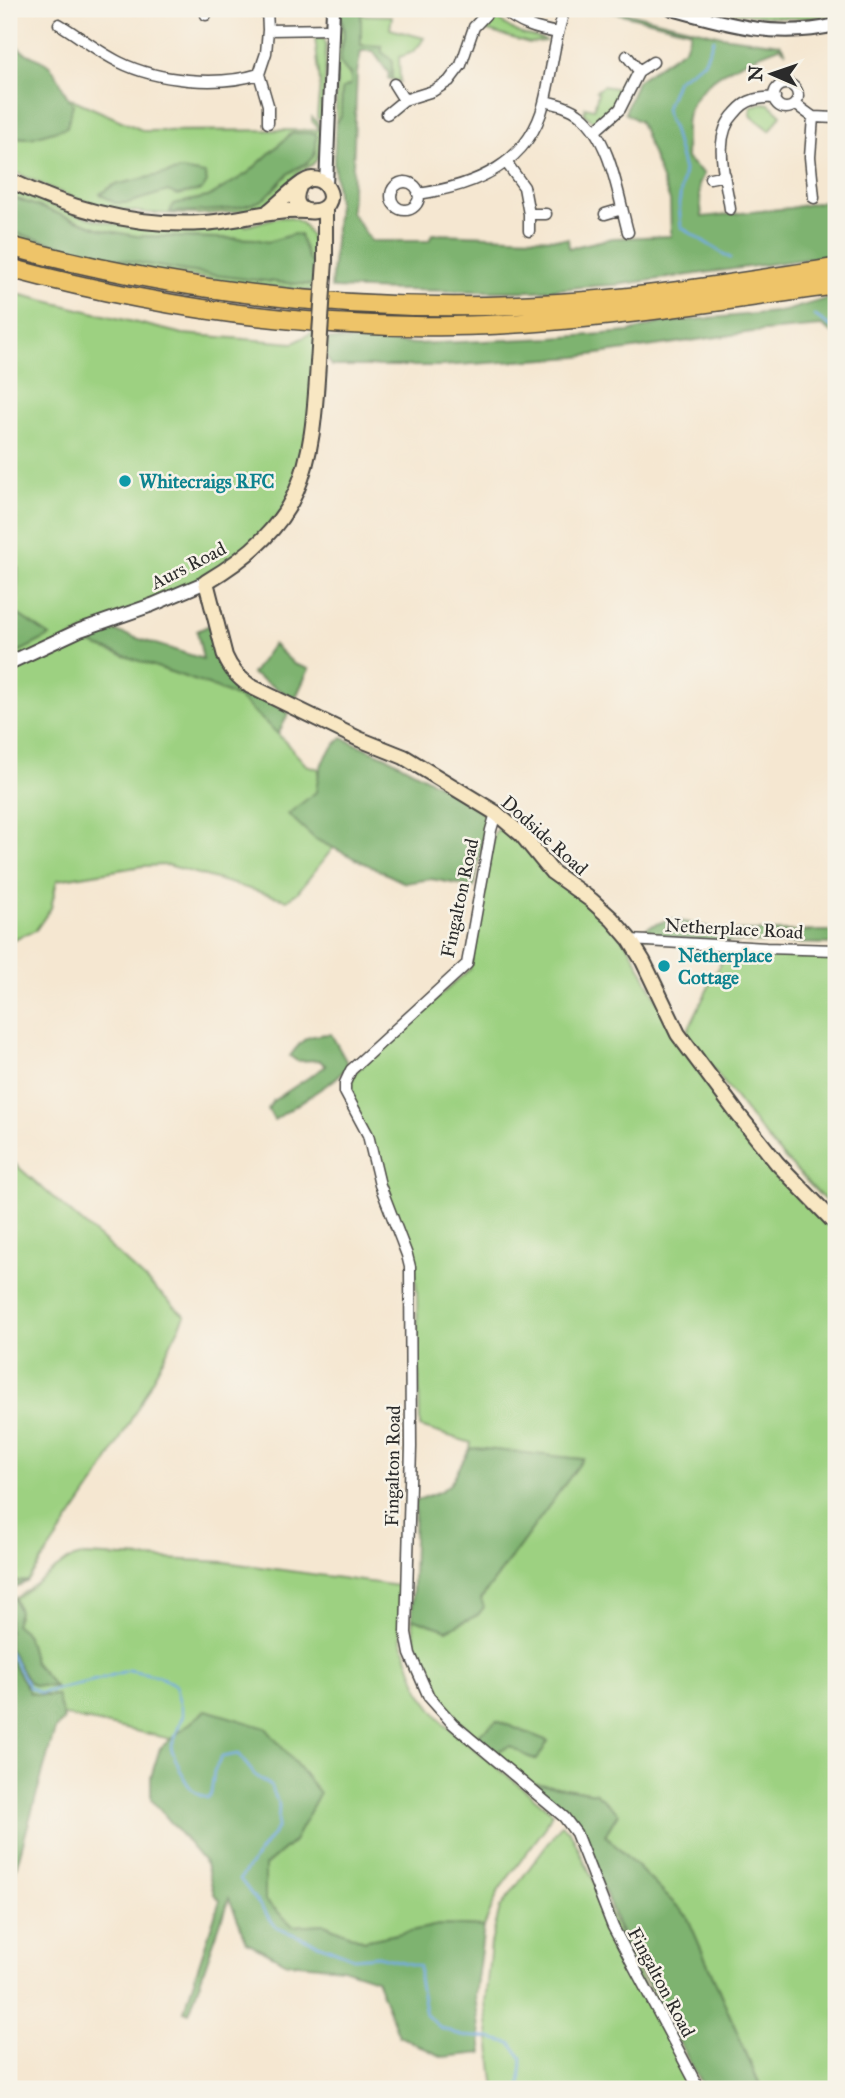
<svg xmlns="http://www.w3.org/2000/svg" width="845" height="2098" font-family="'IM FELL Great Primer',serif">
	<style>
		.green { fill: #9dd181; stroke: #647e56; stroke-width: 2; fill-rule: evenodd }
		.forest { fill: #7eb36f; stroke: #546f4d; stroke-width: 2 }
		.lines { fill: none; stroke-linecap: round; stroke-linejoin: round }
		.stream { stroke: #75abe3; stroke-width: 2.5 }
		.minor-casing { stroke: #494744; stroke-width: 13 }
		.tertiary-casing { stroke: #494744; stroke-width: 16 }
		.secondary-casing { stroke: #494744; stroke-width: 18 }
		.motorway-casing { stroke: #494744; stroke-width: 21 }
		.minor { stroke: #fff; stroke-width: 10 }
		.tertiary { stroke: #fff; stroke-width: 12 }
		.secondary { stroke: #f8e7c3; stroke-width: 14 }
		.motorway { stroke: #eec469; stroke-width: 18 }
		.secondary-bridge-casing { stroke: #494744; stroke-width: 18; stroke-linecap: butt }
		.secondary-bridge { stroke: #f8e7c3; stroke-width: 14 }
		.culture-dot { fill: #0f9aa8; stroke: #f7f3e8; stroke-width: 2.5 }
		.labels { text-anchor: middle; stroke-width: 5; stroke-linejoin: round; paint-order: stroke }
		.culture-label { font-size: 19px; font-weight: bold; fill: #0d838f; stroke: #f7f3e8; text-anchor: start }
		.street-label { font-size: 19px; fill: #2b2b2b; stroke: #f7f3e8 }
	</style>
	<rect width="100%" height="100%" fill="#f7f3e8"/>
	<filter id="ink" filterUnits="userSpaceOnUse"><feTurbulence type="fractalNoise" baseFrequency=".0143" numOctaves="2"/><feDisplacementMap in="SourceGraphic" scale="14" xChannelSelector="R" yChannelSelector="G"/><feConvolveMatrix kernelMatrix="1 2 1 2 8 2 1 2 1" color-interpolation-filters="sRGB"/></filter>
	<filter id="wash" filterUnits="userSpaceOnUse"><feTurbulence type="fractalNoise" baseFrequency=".00686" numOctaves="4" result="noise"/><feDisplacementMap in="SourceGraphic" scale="28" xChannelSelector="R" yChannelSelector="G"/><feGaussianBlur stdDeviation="1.57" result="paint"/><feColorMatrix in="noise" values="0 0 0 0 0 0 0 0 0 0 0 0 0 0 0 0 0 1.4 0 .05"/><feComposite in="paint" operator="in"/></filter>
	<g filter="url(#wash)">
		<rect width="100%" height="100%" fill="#f5e7d1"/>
		<path class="green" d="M338,9H340C340,12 339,16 340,20C342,30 347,36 340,46L351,73V84L342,89L341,116L336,124Z
			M709,9H836V13C798,23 760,16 721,10L717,12Z
			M492,13L500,14V21C507,26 514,31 522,34C530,37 538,37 546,41L529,43L478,28Z
			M361,15L392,16L390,29L424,38C417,50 412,54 399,57L400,82L388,78L389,74L373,51H360Z
			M315,37L324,39L326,44L324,123L317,117L320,83Z
			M603,86L615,88H622C617,103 611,118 594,122L584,114L585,107L594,109L598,93L596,91Z
			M65,96L144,131L320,130L312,121V117C325,126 322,142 318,156C315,167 302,169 295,176C284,186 277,198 263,205C246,212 223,213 205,214C162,215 119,213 78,199C54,191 32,179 9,170V137L31,138ZM292,133L308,163L289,173L263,199L173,204L208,197L248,173Z
			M763,103L769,104L781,115L770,131L750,115L751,106Z
			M9,188C64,213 127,234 188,230C206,229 225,226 243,224L246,226C266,222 289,208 305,227C315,240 315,249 314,265L308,259L300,236L267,242L255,239L136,236L104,230L9,196Z
			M9,231C108,261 210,278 313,285V291L239,283L162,272L106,261L9,236Z
			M9,292L183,334L294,343L321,327L316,396L290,503L228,569L9,665Z
			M75,641L85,642L211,686L239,698L278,734L306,765L319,769L315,839L333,848L297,893L287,900L168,865L143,866L57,880L51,908L36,930L9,941V669Z
			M504,827L601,912L630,948L679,1042L743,1133L836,1233V2089H760L761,2087L687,1916L605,1835L618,1814L596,1793L532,1783L495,1752L510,1746L525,1755L537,1759L548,1741L497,1721L476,1736L444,1709L430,1684L418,1658L412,1618L447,1630L481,1599L583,1459L470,1449L471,1443L420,1427L417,1294L414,1259L385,1190L349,1091L353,1074L470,969L494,834L498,829Z
			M726,951L758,956L836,955V1212L773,1146L686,1034Z
			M9,1159L109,1246L185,1316L141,1402L98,1478L28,1581L9,1591Z
			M85,1555L224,1562L399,1586L400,1637L420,1692L444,1724L552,1812L545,1828L499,1890L484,1927L439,1925L364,1941L325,1924L293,1926L265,1900V1866L294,1841L206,1710L171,1739L62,1715L57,1695H39L9,1869V1631L34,1685L55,1687L34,1662L26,1633L15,1624L19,1612L15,1599L68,1560Z
			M561,1825L570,1831L694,2089H495L485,2003L491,1943L500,1908Z"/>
		<path class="forest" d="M340,9H361V45L382,46V52L392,60V80L388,78L389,74L373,51H361L357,73L351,212L371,241H429L432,234C477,235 522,238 568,239L569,248L613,238L671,236L670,201L640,122L625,113L637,81L685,48L691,31L600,9H613L721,36L780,44L786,52L780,47C748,59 699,77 688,113C684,126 687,144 686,158L704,174L699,184L702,217L790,208L836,199V255L616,285C589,285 563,290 536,291C467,292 399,290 331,288L338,204L334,163L336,124L341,116L342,89L351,84V73L349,74L340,63C340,52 344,42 344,33C344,23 340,19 340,9Z
			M9,40C16,43 19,50 26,53C36,59 47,61 54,71C62,82 63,94 73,104L67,127L31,138L9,137Z
			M292,133H316C318,165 309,159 289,173C279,181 272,194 262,200C236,212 198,211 170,212L173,204L208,197L248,173Z
			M182,170L205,174L207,182L202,190L177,195L168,191L128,203H115L100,194L114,185Z
			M9,196L104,230L136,236L255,239L268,242L294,234L300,235L308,258L314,265L313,285C210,278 108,261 9,231Z
			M836,296V336L822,326L753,332L577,357L441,366H332L326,357L327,339L417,344L552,338L629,332L660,323L785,311Z
			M9,565L18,568L16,613L50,636L9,657Z
			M210,625C215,644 216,664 229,679L289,713L278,734L239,698L211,686L85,642L105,628L203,659L197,631Z
			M273,644L294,664L309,669L295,699L252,674Z
			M342,738L389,758L452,792L487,816L474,887L431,879L405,883L315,839L288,814L316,792C319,766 322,757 342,738Z
			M670,919L726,931H836V944L761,943L639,936L648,927Z
			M331,1034L349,1066L334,1080L274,1120L268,1109L273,1101L326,1066L319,1060L297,1061L290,1056C304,1037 307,1035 331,1034Z
			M476,1448L583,1459L481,1599L484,1607L478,1615L447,1630L412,1618L415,1501L441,1491L450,1484L470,1449Z
			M28,1581L11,1590L19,1612L15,1624L26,1633L34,1662L55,1687L34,1685L28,1681L9,1648V1582Z
			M9,1658L30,1693L46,1696L57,1695L64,1720L55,1729L9,1893Z
			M206,1710L266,1728L320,1793L294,1841L265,1866V1900L293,1926L324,1924L364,1941L439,1925L484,1927L475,1995L482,2053L443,2057L399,2036L376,1979L342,1968L287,1963L247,1942L229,1898L189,2013L184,2011L220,1900L214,1894L206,1864L151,1799V1777L160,1748Z
			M497,1721L548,1741L537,1760L525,1755L510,1746L495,1752L476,1736Z
			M532,1783L596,1793L618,1813L605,1835L687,1916L761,2088L760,2089H704L619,1929L590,1853L569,1816Z"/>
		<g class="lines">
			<path class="stream" d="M714,39L704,62L677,80L666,108L668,119L673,129L684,170L679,204L681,227L730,258
				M814,315L836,330
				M9,1652L29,1687L41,1693L100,1679L129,1670L159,1676L175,1685L183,1715L171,1748C179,1766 186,1794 207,1798L211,1794L214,1771L222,1757L238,1754L255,1775L271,1786L279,1805L278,1827L240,1879L277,1928L354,1958L378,1956L419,1966V1978L426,2015L440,2027L462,2036L490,2038L511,2043L522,2058L520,2089"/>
		</g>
	</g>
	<g filter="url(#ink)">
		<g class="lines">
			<defs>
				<path id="minor" d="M206,9V15
					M267,9L268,30
					M502,9C519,24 536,29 558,33
					M59,24C79,36 98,52 119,62C157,81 218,87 259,74L266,53L268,30L333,29
					M627,56L639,71
					M259,74L268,105V123
					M394,84L404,100
					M774 96a12 12 0 1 1 24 0a12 12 0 1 1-24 0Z
					M545,101C557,104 570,107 580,115C611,139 618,196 628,232
					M795,104L813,117L836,118
					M387,114L404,100L433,91L449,81L461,65L474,27L491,9
					M813,117L810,157L814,198
					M595,131L620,109L639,71L653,62
					M506,162L524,187L529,214V231
					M710,178L725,175
					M391 196a14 14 0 1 1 28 0a14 14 0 1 1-28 0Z
					M418,194C475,186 529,164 544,103C552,72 554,39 565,9
					M730,209C726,179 711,137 735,113C740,107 745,102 753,100C759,98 768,98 775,97
					M529,214H546
					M605,214L622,209
					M496,813L491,830L467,964L351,1070L345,1083V1092L368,1135L380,1185L407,1255L410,1267L411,1447L406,1633L410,1654L429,1697L453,1724L478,1745L564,1817L576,1833L613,1927L699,2089
					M630,940L766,948L836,950"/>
				<path id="tertiary" d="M672,9C729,25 777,39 836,25
					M326,186L333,9
					M9,663L80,630L152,605L206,582"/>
				<path id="secondary" d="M9,180C69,209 136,227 203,223C237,221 271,209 305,211
					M325,207V261
					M269,211C279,204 302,179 312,179C318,179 323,182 326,186C346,215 283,224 299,187
					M318,363C312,469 304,524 206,582L225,656C231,670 238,677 250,686L359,739L404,757L496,813L522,835L552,872L591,900L612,919L630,940L643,961L678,1034L737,1113L777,1163L836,1224"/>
				<path id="motorway" d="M9,246C190,295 371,315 558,303C651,298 744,281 836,268
					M9,268C154,307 302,329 453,326C582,324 709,302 836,285"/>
			</defs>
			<use href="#minor" class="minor-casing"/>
			<use href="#tertiary" class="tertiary-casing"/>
			<use href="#secondary" class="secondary-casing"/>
			<use href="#motorway" class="motorway-casing"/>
			<use href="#minor" class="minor"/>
			<use href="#tertiary" class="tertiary"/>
			<use href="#secondary" class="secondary"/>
			<use href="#motorway" class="motorway"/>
			<defs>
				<path id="secondary-bridge" d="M318,363L325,261"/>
			</defs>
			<use href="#secondary-bridge" class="secondary-bridge-casing"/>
			<use href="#secondary-bridge" class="secondary-bridge"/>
		</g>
	</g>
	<g class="culture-dot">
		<circle cx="125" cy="481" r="7"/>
		<circle cx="664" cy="966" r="7"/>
	</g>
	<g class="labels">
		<g class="culture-label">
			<text x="139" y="488">Whitecraigs RFC</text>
			<text x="678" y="962">Netherplace<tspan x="678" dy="22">Cottage</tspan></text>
		</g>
		<g class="street-label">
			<text transform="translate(188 565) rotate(-27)" y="7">Aurs Road</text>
			<text transform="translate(545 835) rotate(42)" y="7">Dodside Road</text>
			<text transform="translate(459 898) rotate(-78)" y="7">Fingalton Road</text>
			<text transform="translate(734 928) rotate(3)" y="7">Netherplace Road</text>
			<text transform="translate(392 1466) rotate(-89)" y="7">Fingalton Road</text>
			<text transform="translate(662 1982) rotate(62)" y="7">Fingalton Road</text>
		</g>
	</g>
	<rect width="845" height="2098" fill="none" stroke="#f7f3e8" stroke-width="35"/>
	<g transform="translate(772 74) rotate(272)" stroke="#f7f3e8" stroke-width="5" paint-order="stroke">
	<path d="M0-5L12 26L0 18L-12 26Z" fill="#2b2b2b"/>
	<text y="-10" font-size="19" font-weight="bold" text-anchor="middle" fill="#2b2b2b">N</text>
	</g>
</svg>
